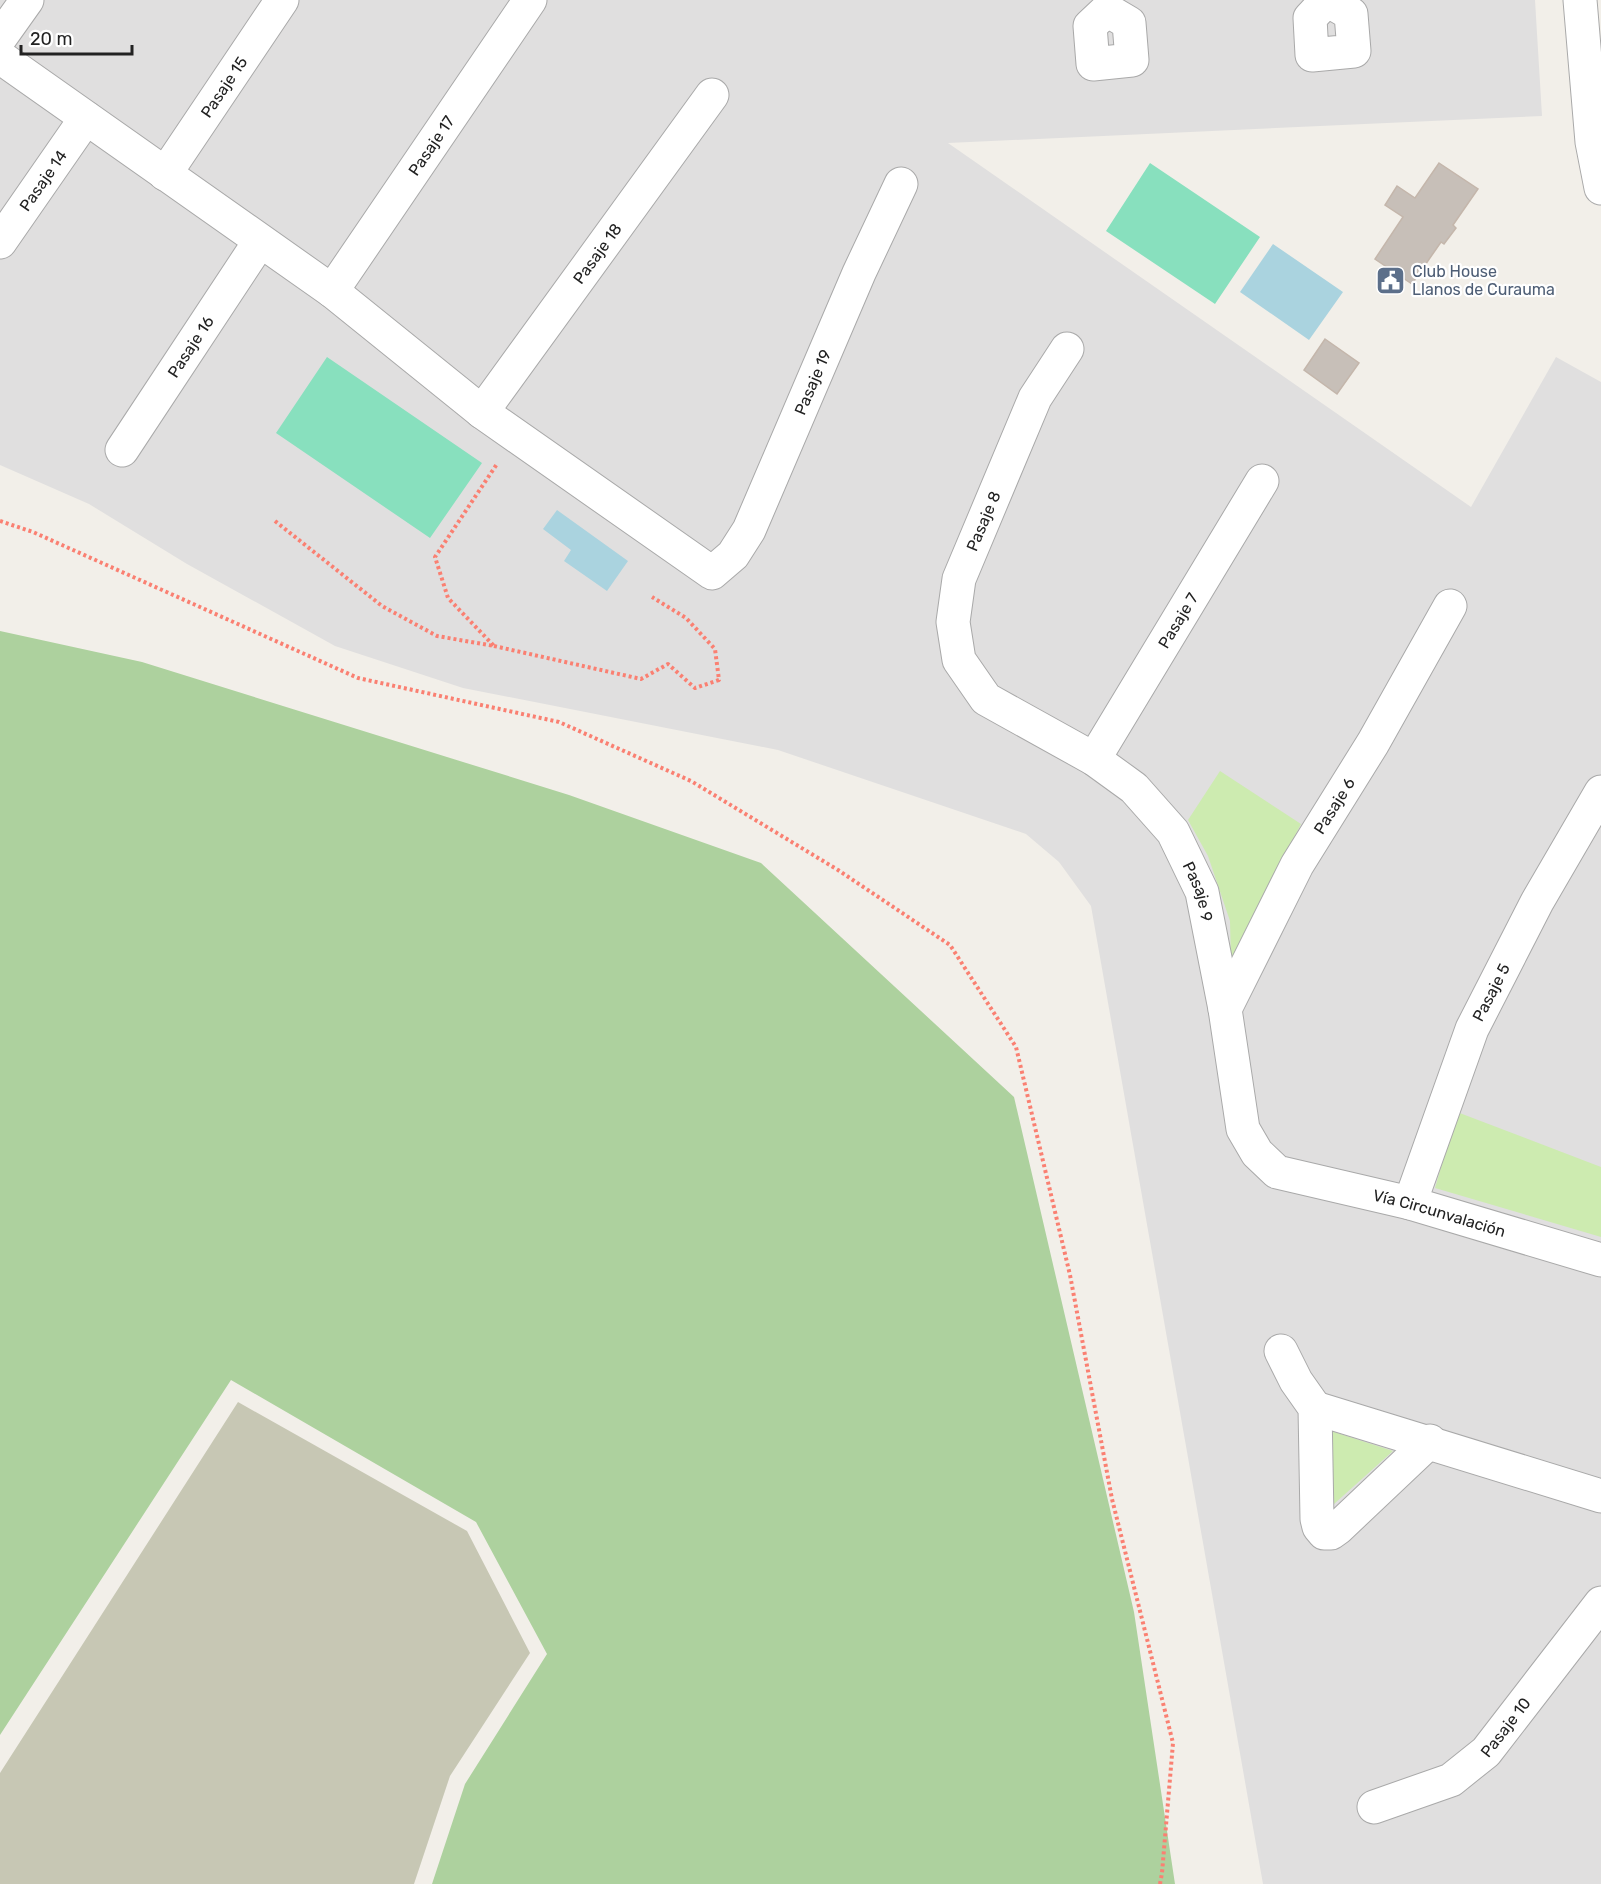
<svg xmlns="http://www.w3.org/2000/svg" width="1601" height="1884" font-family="Rubik,sans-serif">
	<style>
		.residential { fill: #e0dfdf }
		.construction { fill: #c7c7b4 }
		.grass { fill: #cdebb0 }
		.forest { fill: #add19e }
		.pitch { fill: #88e0be }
		.water { fill: #aad3df }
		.building { fill: #c7bfb8; stroke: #c4b6ab; stroke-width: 1.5 }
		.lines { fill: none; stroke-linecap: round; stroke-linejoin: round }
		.minor-casing { stroke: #a9a9a9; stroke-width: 35 }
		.path { stroke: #fa8072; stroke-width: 4; stroke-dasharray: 3 3; stroke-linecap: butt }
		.minor { stroke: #fff; stroke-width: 33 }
		.labels { text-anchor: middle; stroke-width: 4.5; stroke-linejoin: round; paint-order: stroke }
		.street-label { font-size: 16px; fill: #222; stroke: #fff }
		.service-label { font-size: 16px; fill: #4e5e75; stroke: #fff; text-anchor: start }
	</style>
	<rect width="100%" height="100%" fill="#f2efe9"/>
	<path class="residential" d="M0,0H1535L1542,116L948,143L1471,507L1556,357L1601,382V1884H1263L1091,906L1059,862L1026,834L778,750L463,688L335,646L187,564L89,504L0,465Z"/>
	<path class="construction" d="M238,1402L467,1531L530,1653L450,1776L414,1884H0V1773Z"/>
	<path class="grass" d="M1220,771L1301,824L1231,962L1230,921L1208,856L1188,820Z
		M1457,1112L1601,1167V1237L1435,1188Z
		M1328,1430L1393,1451L1334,1504Z"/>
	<path class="forest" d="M0,631L142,662L569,795L761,863L1014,1097L1134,1612L1175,1884H432L465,1784L547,1654L476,1522L231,1380L0,1735Z"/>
	<path class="pitch" d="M1150,163L1260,237L1215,304L1106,231Z
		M327,357L482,463L430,538L276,433Z"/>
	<path class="water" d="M1273,244L1343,292L1309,340L1240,292Z
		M557,510L628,561L607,591L564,561L571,550L543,529Z"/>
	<path class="building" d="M1439,163L1478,189L1453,225L1456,228L1444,244L1441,242L1412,284L1375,259L1403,217L1385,205L1397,186L1415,198Z
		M1325,339L1359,363L1337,394L1304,370Z"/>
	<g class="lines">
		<defs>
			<g id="minor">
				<path d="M1327,0L1351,14L1354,51L1312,55L1310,18Z"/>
				<path d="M1580,0L1592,142L1601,188"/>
				<path d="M1107,10L1129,23L1132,60L1093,64L1090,26Z"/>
				<path d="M0,38L27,0"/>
				<path id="s1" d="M0,57L332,291L482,412L712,573L733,555L749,530L859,273L901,184"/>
				<path id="s2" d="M165,174L282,0"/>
				<path id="s3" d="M0,242L86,118"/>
				<path id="s4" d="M332,291L530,0"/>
				<path id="s5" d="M1067,349L1035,398L959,579L953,622L959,660L986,699L1094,759L1134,788L1173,832L1202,892L1225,1009L1243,1129L1257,1153L1277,1172L1410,1203L1601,1260"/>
				<path id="s6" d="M482,412L712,95"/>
				<path id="s7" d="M122,450L260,241"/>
				<path id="s8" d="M1094,759L1262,481"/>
				<path id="s9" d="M1225,1009L1297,865L1373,743L1450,606"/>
				<path id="s10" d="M1410,1203L1472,1029L1537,902L1601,792"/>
				<path d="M1281,1351L1296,1381L1315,1408L1317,1519L1319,1527L1324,1533H1331L1338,1528L1430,1441"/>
				<path d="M1315,1408L1601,1496"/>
				<path id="s11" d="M1374,1807L1451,1780L1486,1752L1601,1603"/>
			</g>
		</defs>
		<use href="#minor" class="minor-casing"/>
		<path class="path" d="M0,521L33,532L358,678L559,722L691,781L838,870L950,945L1016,1047L1070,1275L1112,1499L1173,1743L1162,1873L1160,1884
			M275,521L382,606L437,636L494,646L448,598L435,557L497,464
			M494,646L641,679L668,664L695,688L719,680L715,649L686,618L652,597"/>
		<use href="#minor" class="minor"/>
	</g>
	<defs>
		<symbol id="civic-square" viewBox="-11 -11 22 22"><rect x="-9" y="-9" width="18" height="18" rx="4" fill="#5c6f8a" stroke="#fff"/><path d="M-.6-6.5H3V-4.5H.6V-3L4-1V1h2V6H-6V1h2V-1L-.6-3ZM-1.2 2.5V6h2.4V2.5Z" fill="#fff"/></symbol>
	</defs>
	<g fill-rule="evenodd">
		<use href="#civic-square" x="1374" y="264" width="33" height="33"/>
	</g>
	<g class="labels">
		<g class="street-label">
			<text dy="6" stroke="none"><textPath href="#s2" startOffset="105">Pasaje 15</textPath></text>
			<text dy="6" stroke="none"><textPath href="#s4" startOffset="176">Pasaje 17</textPath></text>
			<text dy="6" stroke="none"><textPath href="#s3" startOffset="75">Pasaje 14</textPath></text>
			<text dy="6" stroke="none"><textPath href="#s6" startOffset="196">Pasaje 18</textPath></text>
			<text dy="6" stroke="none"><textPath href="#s7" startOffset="124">Pasaje 16</textPath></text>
			<text dy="6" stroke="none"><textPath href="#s1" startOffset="1098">Pasaje 19</textPath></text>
			<text transform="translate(983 521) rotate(-67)" y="6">Pasaje 8</text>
			<text dy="6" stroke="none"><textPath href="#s8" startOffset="162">Pasaje 7</textPath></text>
			<text dy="6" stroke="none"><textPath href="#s9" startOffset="231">Pasaje 6</textPath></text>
			<text dy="6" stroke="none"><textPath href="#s5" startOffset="681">Pasaje 9</textPath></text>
			<text dy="6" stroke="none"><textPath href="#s10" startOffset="226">Pasaje 5</textPath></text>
			<text dy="6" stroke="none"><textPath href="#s5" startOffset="1146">Vía Circunvalación</textPath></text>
			<text dy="6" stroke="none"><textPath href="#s11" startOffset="158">Pasaje 10</textPath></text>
		</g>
		<g class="service-label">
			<text x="1412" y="277">Club House<tspan x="1412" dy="18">Llanos de Curauma</tspan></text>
		</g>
	</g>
	<path d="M21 45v9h111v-9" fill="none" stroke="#222222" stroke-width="3"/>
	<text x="30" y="45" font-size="18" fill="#222222" stroke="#ffffff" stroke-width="4.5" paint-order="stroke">20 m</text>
</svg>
